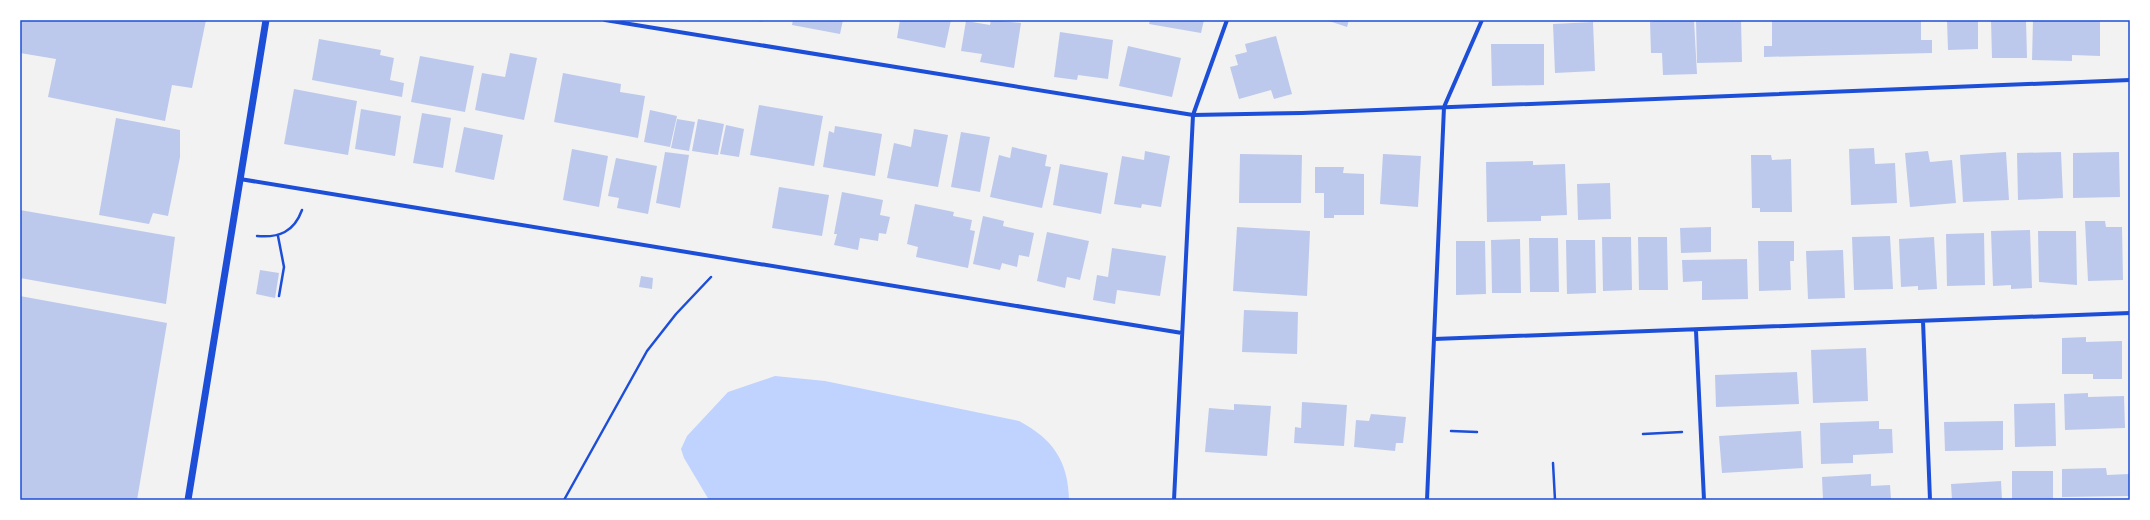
<svg xmlns="http://www.w3.org/2000/svg" width="2150" height="520" font-family="'Crimson Pro',serif">
	<style>
		.water { fill: #bfd3fe }
		.building { fill: #bdc9ec }
		.lines { fill: none; stroke-linecap: round; stroke-linejoin: round }
		.path { stroke: #1d4ed8; stroke-width: 2.5 }
		.minor { stroke: #1d4ed8; stroke-width: 4 }
		.tertiary { stroke: #1d4ed8; stroke-width: 7 }
		.neatline { fill: none; stroke: #1d4ed8; stroke-width: 1.5 }
	</style>
	<rect width="100%" height="100%" fill="#f2f2f2"/>
	<path class="water" d="M775,376L825,381L1019,421C1053,439 1068,461 1069,500H709L684,458L681,449L687,436L728,392Z"/>
	<path class="building" d="M20,20H206L192,88L172,85L165,121L48,97L56,59L20,53Z
		M753,20H763L762,22Z
		M793,20H843L840,34L792,25Z
		M900,20H951L945,48L897,38Z
		M991,20L1021,23L1014,68L980,62L982,54L961,51L966,21L990,25Z
		M1150,20H1204L1201,33L1149,24Z
		M1326,20H1349L1347,27Z
		M1659,20H1694L1697,74L1663,75L1662,53H1651L1650,22Z
		M1696,20H1741L1742,62L1697,63Z
		M1772,20H1921V40H1932V53L1764,57V46H1772Z
		M1947,20H1978V49L1948,50Z
		M1991,20H2026L2027,58H1992Z
		M2033,20H2100V56L2072,55V61L2032,60Z
		M1593,22L1595,71L1555,73L1553,24Z
		M1060,32L1113,40L1108,79L1078,75L1077,80L1054,77Z
		M1276,36L1292,94L1274,99L1271,90L1239,99L1230,67L1238,65L1235,55L1247,52L1245,44Z
		M319,39L381,50L380,55L394,58L390,80L404,83L402,97L312,80Z
		M1491,44H1544V85L1492,86Z
		M1128,46L1181,58L1172,97L1119,86Z
		M510,53L537,58L524,120L475,110L482,73L505,77Z
		M420,56L474,66L465,112L411,102Z
		M563,73L621,84L620,92L645,96L638,138L554,122Z
		M294,89L357,101L348,155L284,144Z
		M759,105L823,116L814,166L750,155Z
		M361,109L401,116L395,156L355,149Z
		M650,110L677,116L670,147L644,142Z
		M422,113L451,118L443,168L413,163Z
		M116,118L180,130V157L168,216L153,213L149,224L99,215Z
		M677,119L695,122L689,151L671,148Z
		M698,119L724,124L718,155L692,151Z
		M726,125L744,129L739,157L720,154Z
		M835,126L882,134L875,176L823,167L829,131L834,133Z
		M464,127L503,135L494,180L455,172Z
		M914,129L948,135L938,187L887,178L894,143L911,147Z
		M961,132L990,137L980,192L951,187Z
		M1012,147L1047,155L1045,166L1051,167L1042,208L990,197L999,155L1010,158Z
		M1874,148L1875,164L1895,163L1897,203L1851,205L1849,149Z
		M572,149L608,156L599,207L563,200Z
		M1145,151L1170,156L1161,207L1142,204L1141,208L1114,204L1122,156L1144,160Z
		M1928,151L1930,162L1952,160L1956,203L1910,207L1905,153Z
		M665,152L689,155L680,208L656,203Z
		M2006,152L2009,200L1963,202L1960,155Z
		M2061,152L2063,198L2018,200L2017,153Z
		M2119,152L2120,197L2073,198V153Z
		M1240,154L1302,155L1301,203H1239Z
		M1383,154L1421,156L1418,207L1380,204Z
		M1751,155H1771L1772,160L1791,159L1792,212H1760V208H1752Z
		M616,158L657,166L648,214L617,208L619,198L608,196Z
		M1533,161V165L1565,164L1567,215L1541,216V221L1487,222L1486,162Z
		M1060,164L1108,173L1101,214L1053,205Z
		M1315,167H1344L1343,173L1364,174V215H1334V218H1324V193H1315Z
		M1610,183L1611,219L1578,220L1577,184Z
		M779,187L829,195L822,236L772,228Z
		M842,192L883,200L880,215L890,217L886,234L879,233L878,241L860,238L858,250L834,245L837,234H834Z
		M915,204L954,212L953,216L972,220L970,230L975,231L968,268L916,257L918,247L907,244Z
		M20,210L175,237L166,304L20,278Z
		M983,216L1004,221L1003,226L1034,233L1029,257L1019,255L1017,267L1002,263L1000,270L973,264Z
		M2085,221H2105L2106,227H2122L2123,280L2088,281Z
		M1237,227L1310,231L1307,296L1233,291Z
		M1711,227V252L1681,253L1680,228Z
		M2030,230L2032,288L2011,289V285L1993,286L1991,231Z
		M2038,231H2076L2077,285L2039,282Z
		M1047,232L1089,241L1080,280L1067,277L1065,288L1037,281Z
		M1984,233L1985,285L1947,286L1946,234Z
		M1890,236L1893,289L1854,290L1852,237Z
		M1602,237H1631L1632,290L1603,291Z
		M1638,237H1667L1668,290H1639Z
		M1934,237L1937,289L1918,290V286L1901,287L1899,239Z
		M1529,238H1558L1559,292H1530Z
		M1520,239L1521,293H1492L1491,240Z
		M1566,240H1595L1596,293L1567,294Z
		M1456,241H1485L1486,294L1456,295Z
		M1758,241H1794V261H1790L1791,290L1759,291Z
		M1112,248L1166,256L1160,296L1117,290L1115,304L1093,300L1097,275L1108,277Z
		M1843,250L1845,298L1808,299L1806,251Z
		M1747,259L1748,299L1702,300V281L1683,282L1682,260Z
		M260,270L279,273L275,298L256,294Z
		M641,276L653,278L652,289L639,287Z
		M20,296L167,323L137,500H20Z
		M1244,310L1298,312L1297,354L1242,352Z
		M2086,337V342L2122,341V379H2093V374H2062V338Z
		M1866,348L1868,401L1813,403L1811,350Z
		M1797,372L1799,404L1716,407L1715,375Z
		M2088,393V397L2124,396L2125,428L2065,430L2064,394Z
		M1302,402L1347,405L1344,446L1294,443L1295,427L1301,428Z
		M2055,403L2056,446L2015,447L2014,404Z
		M1234,404L1271,406L1267,456L1205,452L1209,408L1234,410Z
		M1371,414L1406,417L1403,443H1396L1395,451L1354,447L1356,420L1369,421Z
		M1879,421V429H1892L1893,453L1853,455V463L1821,464L1820,423Z
		M2003,421V450L1945,451L1944,422Z
		M1801,431L1803,468L1722,473L1719,436Z
		M2106,468L2107,475L2129,474V496L2062,497V469Z
		M2012,471H2053V500H2012Z
		M1871,474V486L1890,485L1891,500H1823L1822,477Z
		M2001,481L2002,500H1952L1951,484Z"/>
	<g class="lines">
		<path class="path" d="M257,236C279,238 294,232 302,210
			M278,236L284,267L279,296
			M1451,431L1477,432
			M1643,434L1682,432
			M1553,463L1555,500
			M564,500L647,351L676,314L711,277"/>
		<path class="minor" d="M605,20L1193,115L1302,113L2130,80
			M240,179L1182,333
			M1923,321L1930,500
			M1696,331L1704,500
			M1434,339L2130,313
			M1174,500L1193,115L1227,20
			M1427,500L1444,107L1482,20"/>
		<path class="tertiary" d="M188,500L266,20"/>
	</g>
	<rect width="2150" height="520" fill="none" stroke="#ffffff" stroke-width="42"/>
	<rect x="21" y="21" width="2108" height="478" class="neatline"/>
</svg>
